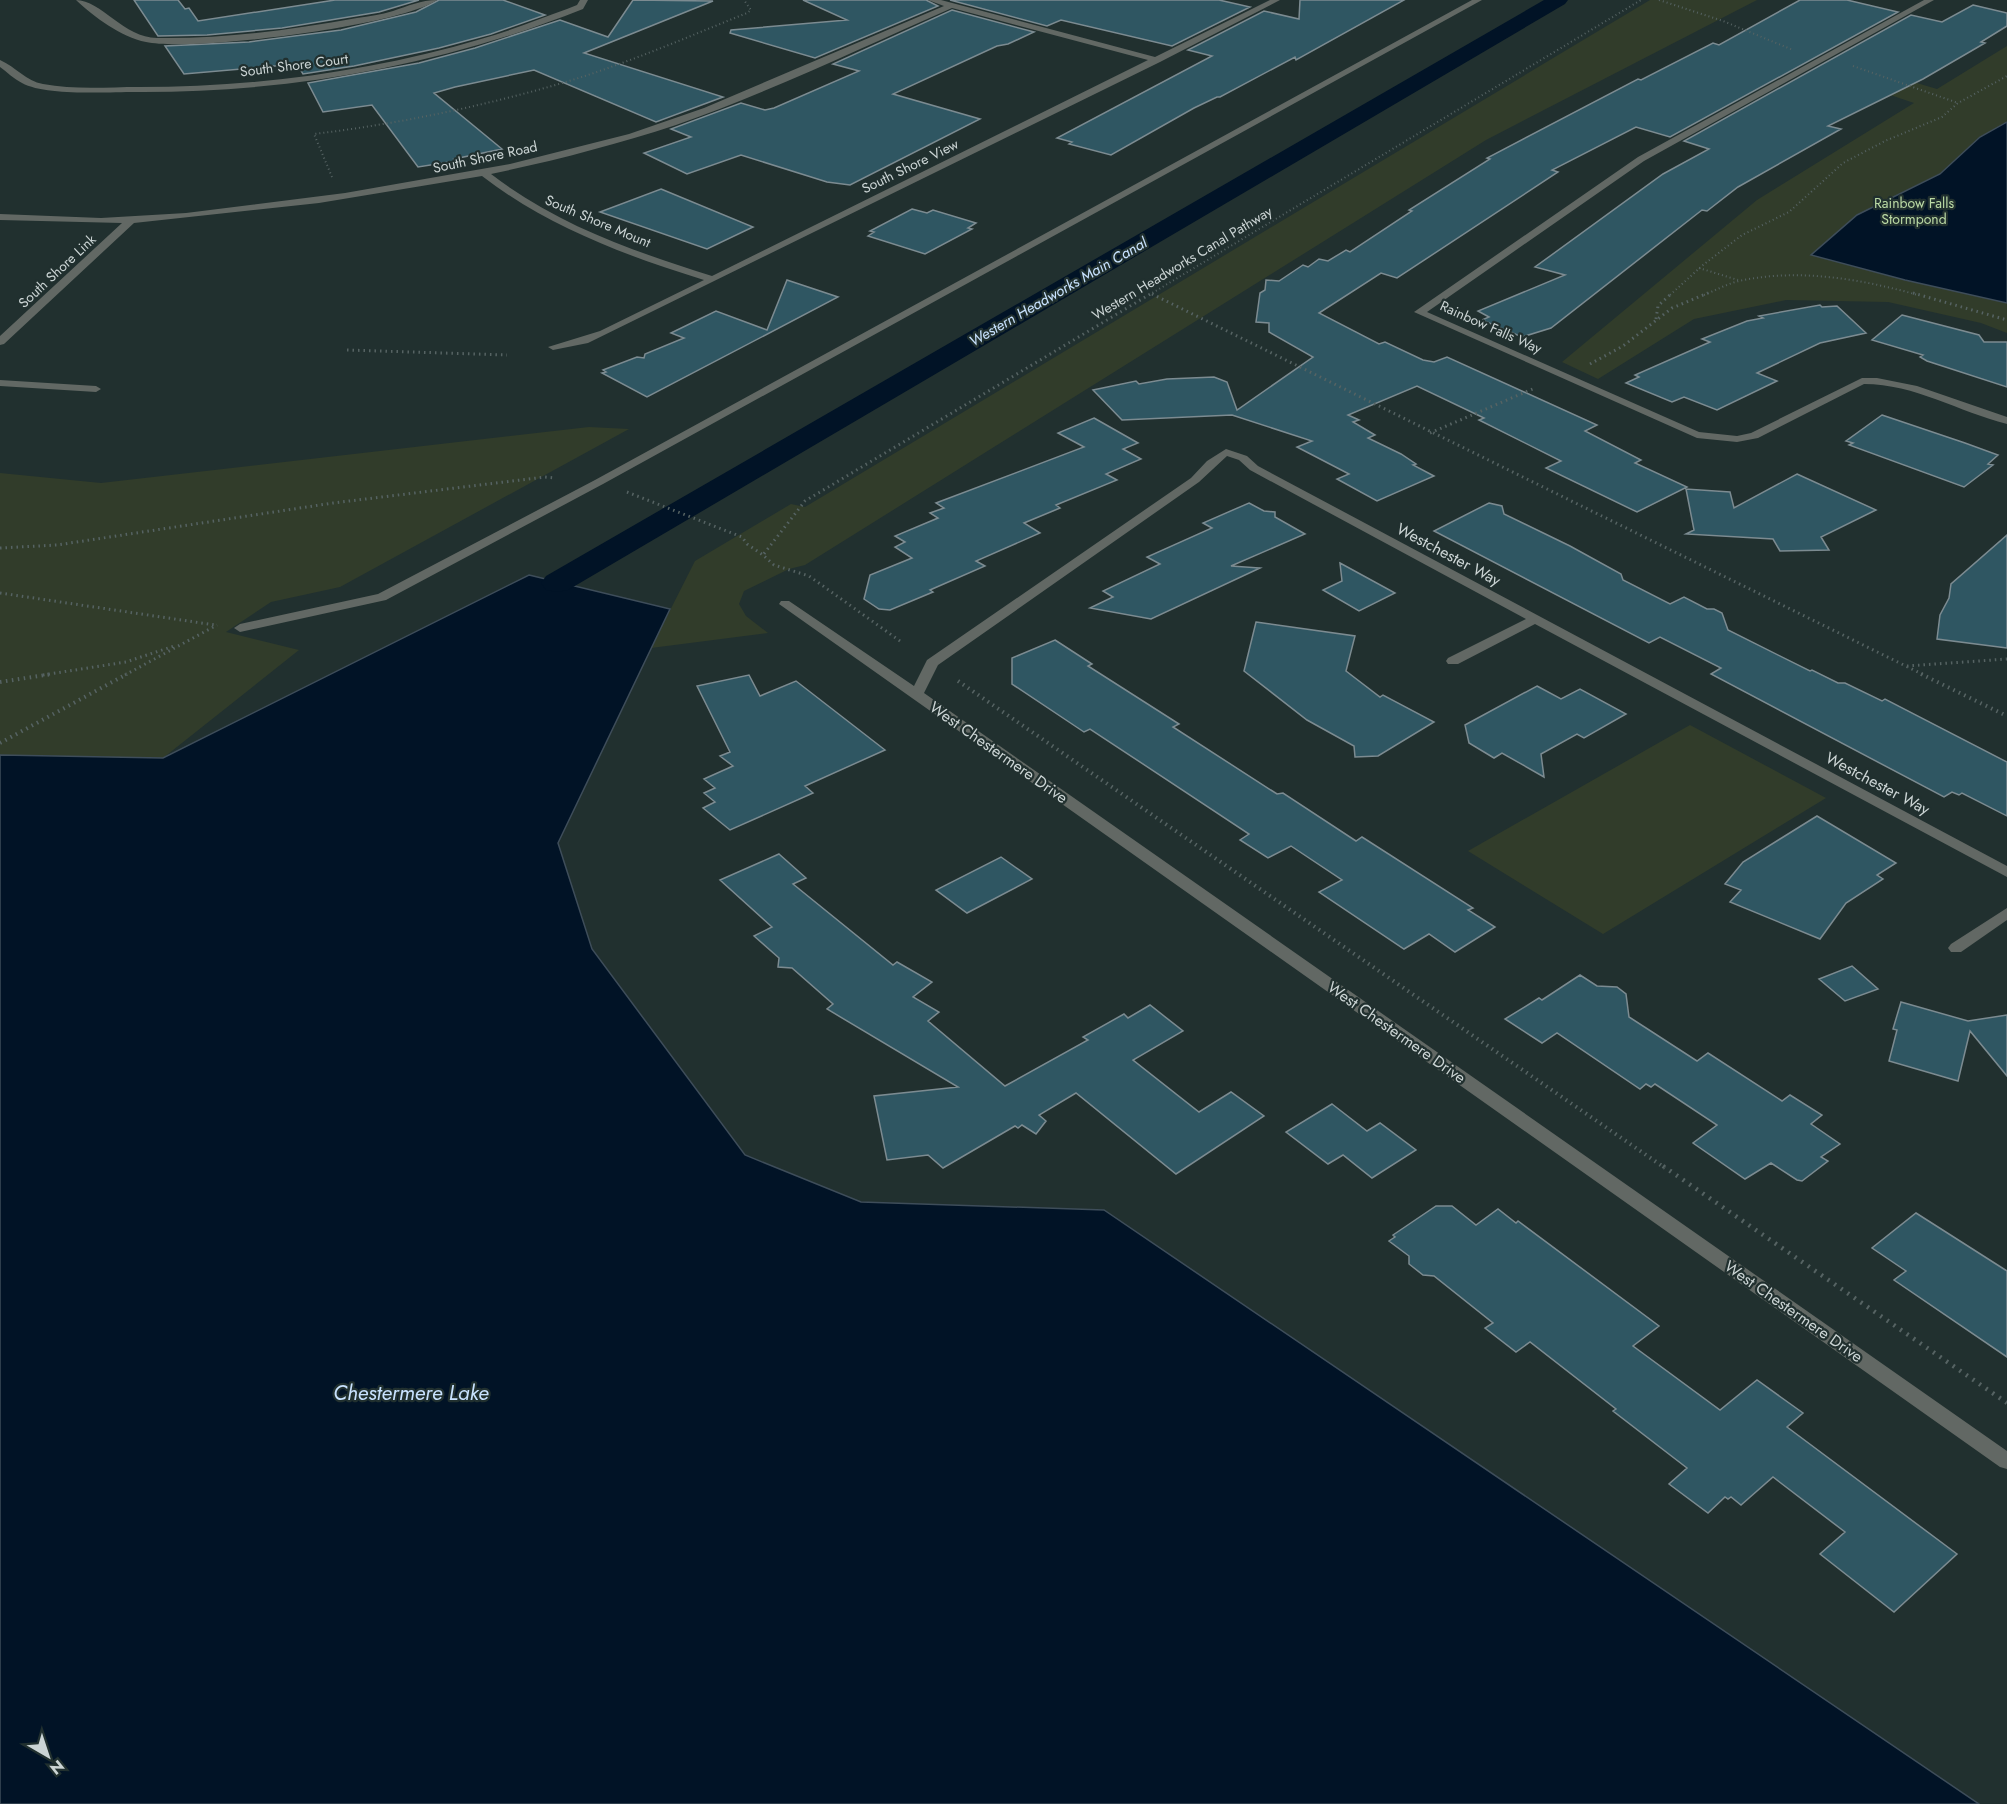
<svg xmlns="http://www.w3.org/2000/svg" width="2007" height="1804" font-family="Jost,sans-serif">
	<style>
		.green { fill: #313c2a }
		.water { fill: #011326; stroke: #3e4d5a; stroke-width: 1.5 }
		.lines { fill: none; stroke-linecap: round; stroke-linejoin: round }
		.canal { fill: #011326; fill-rule: evenodd }
		.building { fill: #2f5662; stroke: #7c8b91; stroke-width: 1.5 }
		.path-far3 { stroke: #566363; stroke-width: 2; stroke-dasharray: 1 3; stroke-linecap: butt }
		.path-far2 { stroke: #566363; stroke-width: 3; stroke-dasharray: 1.5 4; stroke-linecap: butt }
		.path-far1 { stroke: #566363; stroke-width: 4; stroke-dasharray: 1.5 4.5; stroke-linecap: butt }
		.path { stroke: #566363; stroke-width: 4.5; stroke-dasharray: 2 6; stroke-linecap: butt }
		.minor { fill: #626864; fill-rule: evenodd }
		.labels { text-anchor: middle; stroke-width: 4.5; stroke-linejoin: round; paint-order: stroke }
		.far-street-label { font-size: 14px; fill: #cbd4d4; stroke: #21302f }
		.far-park-label { font-size: 14px; fill: #bbdaa5; stroke: #21302f }
		.far-water-label { font-size: 15px; font-style: italic; fill: #c8e2fe; stroke: #21302f }
		.street-label { font-size: 16px; fill: #cbd4d4; stroke: #21302f }
		.near-water-label { font-size: 21px; font-style: italic; fill: #c8e2fe; stroke: #21302f }
	</style>
	<rect width="100%" height="100%" fill="#21302f"/>
	<path class="green" d="M1650,0H1757L1486,140L805,565L789,569L744,591L739,604L746,616L768,633L651,648L695,561L791,504L805,507Z
		M2007,46V333L1981,323L1888,302L1786,300L1694,319L1598,379L1562,362L1757,200L1914,103L1825,73L1846,62L1937,89Z
		M589,427L629,429L340,587L271,602L226,632L299,650L163,758L0,755V473L101,483Z
		M1690,725L1826,798L1603,934L1468,851Z"/>
	<path class="water" d="M2007,122V303L1905,280L1811,255L1857,215L1940,174L1980,137Z
		M529,575L670,609L558,843L592,949L745,1155L861,1202L1104,1210L1979,1804H0V755L163,758Z"/>
	<g class="lines">
		<path class="canal" d="M1544,0H1568L1565,4L568,590L557,592L546,590L541,583L546,576Z"/>
	</g>
	<path class="building" d="M134,0H178L185,9L189,8L198,21L335,0H419L379,12L282,28L207,35L158,36Z
		M439,0H503L545,15L491,34L439,48L354,66L303,74L297,64L184,74L165,46L249,42L341,30L416,12Z
		M633,0L713,1L584,53L723,97L656,122L534,70L455,87L434,93L502,149L454,159L456,161L418,167L372,105L323,112L308,83L419,63L475,48L560,20L608,37Z
		M803,0H926L938,6L815,58L730,33L731,30L847,20Z
		M950,0H1219L1250,7L1172,46L1061,20L1047,26Z
		M1300,0H1404L1296,60L1295,57L1220,97H1217L1194,108L1111,155L1069,144L1072,142L1057,138L1212,56L1188,50L1264,11L1299,19Z
		M1800,0H1847L1898,12L1670,137L1636,127L1552,170L1558,172L1397,278L1381,273L1319,313L1379,344L1385,342L1423,360L1434,362L1447,357L1597,425L1585,431L1641,460L1635,463L1687,487L1637,512L1546,468L1561,461L1479,420L1484,418L1417,386L1348,415L1359,420L1353,422L1375,435L1368,438L1401,454L1416,464L1413,465L1434,476L1377,501L1337,479L1349,474L1297,447L1312,441L1232,415L1122,420L1093,390L1136,381L1139,384L1167,379L1214,377L1227,382L1237,410L1313,357L1269,332V323L1256,322L1260,293L1265,290L1266,280L1279,281L1303,265L1308,267L1319,259L1328,261L1346,250L1350,252L1412,211L1409,210L1490,159L1487,158L1638,79L1641,80L1713,43L1719,45Z
		M1973,5L2007,13V26L1981,42L1985,43L1923,79L1828,126L1841,129L1738,187L1707,211L1702,210L1551,328L1522,337L1482,320L1489,317L1478,311L1565,275L1535,267L1663,174L1709,149L1684,141L1911,15L1942,22Z
		M952,10L1034,32L1008,44L997,46L893,94L980,119L850,185L827,182L741,155L687,174L644,153L691,137L671,129L741,103L765,110L774,108L859,71L833,64Z
		M661,189L753,227L707,249L600,212Z
		M912,209L927,213L933,210L976,223L968,228L972,229L925,254L868,236L874,232L870,231Z
		M787,280L838,297L647,397L602,373L606,372L603,370L637,357L644,358L645,354L684,338L671,333L716,311L767,330Z
		M1820,305L1822,307L1837,306L1866,333L1820,343L1757,373L1777,381L1717,410L1684,397L1672,402L1626,383L1639,377L1635,375L1710,342L1702,339L1747,321L1763,318L1759,316Z
		M1902,315L1979,335L1984,342H2007V387L1927,361L1920,357L1923,355L1872,340Z
		M1882,415L1965,443L1998,455L1988,464L1993,465L1964,487L1849,445L1853,443L1846,441Z
		M1094,418L1138,443L1123,449L1141,459L1106,474L1117,480L1056,505L1060,508L1024,523L1040,533L976,561L985,566L930,590L933,592L890,610L879,609L864,599L870,575L912,558L895,547L905,542L895,536L938,518L930,513L944,508L936,503L1084,447L1058,433Z
		M1797,474L1876,510L1821,537L1829,550L1780,551L1773,539L1686,534L1694,530L1686,489L1730,492L1734,508Z
		M1249,503L1264,511L1275,512V517L1305,534L1231,566L1260,568L1151,619L1090,608L1113,597L1103,591L1160,564L1147,557L1212,528L1203,523Z
		M1489,503L1502,506L1504,514L1570,546L1621,574L1623,580L1670,604L1684,597L1707,609H1714L1722,613L1728,630L1810,671L1812,670L1838,683H1845L1882,701L1885,699L2007,762V816L1962,793L1959,795L1952,792L1944,797L1711,674L1721,668L1660,637L1649,643L1434,531Z
		M2007,535V648L1937,639L1940,615L1949,598L1951,584Z
		M1340,563L1395,593L1359,611L1323,590L1342,581Z
		M1256,622L1355,636L1346,671L1380,697L1383,695L1434,722L1378,756L1355,757L1354,746L1307,720L1244,671Z
		M1055,640L1092,664L1088,666L1179,724L1173,727L1277,794L1283,793L1356,841L1362,837L1473,908L1468,910L1495,927L1455,952L1429,934L1404,949L1319,892L1342,880L1291,846L1268,858L1240,840L1249,834L1090,729L1084,732L1012,684V658Z
		M749,675L760,696L796,681L885,750L805,786L813,793L730,830L703,808L715,802L704,793L715,788L704,779L733,766L720,756L730,752L697,686Z
		M1537,686L1561,699L1580,689L1626,714L1584,738L1577,734L1541,754L1544,777L1502,753L1494,758L1469,743L1465,725Z
		M1817,816L1896,863L1877,875L1883,879L1846,903L1820,939L1730,902L1741,890L1725,884L1743,862Z
		M779,854L806,878L793,884L893,965L897,962L932,982L913,997L939,1012L928,1021L1005,1086L1088,1040L1083,1037L1124,1014L1128,1018L1150,1005L1183,1031L1133,1060L1199,1112L1231,1092L1264,1116L1176,1174L1076,1093L1039,1115L1046,1121L1036,1134L1022,1125L1018,1128L1015,1126L943,1168L928,1155L887,1160L874,1096L958,1087L827,1009L833,1004L792,968L778,967L779,958L754,936L772,927L720,880Z
		M1001,857L1032,879L967,913L936,890Z
		M1852,966L1878,989L1845,1001L1819,979Z
		M1580,975L1597,986L1617,987L1626,994L1629,1017L1697,1061L1708,1053L1782,1101L1790,1095L1822,1115L1811,1124L1840,1144L1821,1157L1828,1161L1802,1181L1797,1180L1771,1163L1745,1179L1693,1143L1717,1125L1655,1084L1651,1087L1646,1084L1640,1089L1557,1033L1542,1043L1505,1019L1539,998L1542,1000Z
		M1901,1002L1968,1021L2007,1015V1076L1970,1031L1958,1081L1889,1061L1897,1030L1893,1029Z
		M1332,1104L1367,1131L1380,1123L1416,1150L1372,1178L1343,1155L1328,1164L1286,1132Z
		M1436,1206H1452L1476,1225L1498,1209L1516,1223L1518,1221L1659,1326L1633,1346L1720,1410L1757,1380L1803,1413L1787,1427L1957,1554L1894,1612L1820,1554L1845,1532L1773,1477L1741,1505L1731,1497L1728,1499L1725,1497L1708,1513L1669,1484L1687,1468L1613,1411L1616,1409L1530,1342L1516,1352L1485,1328L1493,1323L1434,1276L1423,1275L1409,1264V1256L1389,1241L1395,1237L1393,1235Z
		M1916,1213L2007,1271V1357L1894,1280L1906,1271L1872,1248Z"/>
	<g class="lines">
		<path class="path-far3" d="M1659,0L1723,21L1793,50
			M1853,66L1958,103
			M332,177L314,134C397,124 479,107 559,84C624,65 685,38 747,13L751,10L744,0
			M1699,268L1738,280
			M1149,295L1641,0
			M1670,295L1703,265L1742,235L1789,212L1843,163L1885,141L1942,117L1958,103L2007,76
			M1704,295C1716,290 1727,284 1739,281C1798,268 1861,279 1918,295"/>
		<path class="path-far2" d="M1913,293L2007,320
			M1152,294L1924,675
			M1656,319L1658,306L1672,293
			M347,350L507,355
			M1590,364L1623,346L1672,308L1708,293
			M1430,433L1535,388
			M627,492L742,537L747,544L763,555
			M0,548L57,545L333,503L545,477L555,478
			M0,593L215,625
			M900,641L809,576L774,565L763,555L805,501L1152,293
			M1907,666L2007,659
			M43,675L126,662L174,646
			M125,675L217,625"/>
		<path class="path-far1" d="M1921,674L2007,716
			M958,681L1665,1168
			M0,682L52,674
			M0,743L127,674"/>
		<path class="path" d="M1663,1166L2007,1403"/>
		<path class="minor" d="M76,0C101,0 124,38 157,38C225,39 290,30 357,18C369,16 381,15 393,11C408,6 421,0 437,0C400,26 192,52 146,42C121,37 94,17 76,0Z
			M580,0H588L583,9C440,66 288,93 135,92C107,92 45,96 22,83C14,79 7,72 0,67V60C16,67 26,81 43,84C74,90 108,87 139,87C254,87 370,72 481,39C510,31 539,19 567,9L577,5Z
			M928,0H941L1155,57L1270,0H1280L1160,62L588,343L553,350L548,347L600,331L704,280C624,255 548,227 482,176L319,203L134,223L4,344L0,345V336L122,223L0,220V214L101,218L186,213L345,193L510,164L629,134L704,108L944,6ZM952,8L1148,60L712,276C633,251 557,225 491,174C553,161 615,145 676,125C770,92 861,48 952,8Z
			M1472,0H1482L603,484L386,600L240,632L234,628L240,624L378,594L595,480Z
			M1924,0H1934L1644,161L1427,312L1699,432L1737,436L1751,433L1862,378H1877L1917,386L2007,417V424C1959,412 1915,384 1864,384L1758,438L1737,442L1697,438L1414,312L1638,157Z
			M0,380L96,386L101,389L96,392L0,386Z
			M1226,449L1247,456L1258,466L2007,866V877L1535,624L1458,664H1448L1446,661L1448,658L1526,619L1250,470L1239,460L1227,456L1199,482L938,665L924,693L2007,1451V1469L2000,1467L779,604L781,601H789L914,686L927,660L1191,478L1207,461Z
			M2007,908V920L1961,952H1951L1948,948L1951,944Z"/>
	</g>
	<g class="labels">
		<g class="far-street-label">
			<text transform="translate(294 65) rotate(-7)" y="5">South Shore Court</text>
			<text transform="translate(485 157) rotate(-12)" y="5">South Shore Road</text>
			<text transform="translate(910 166) rotate(-26)" y="5">South Shore View</text>
			<text transform="translate(598 221) rotate(23)" y="5">South Shore Mount</text>
			<text transform="translate(1182 263) rotate(-31)" y="5">Western Headworks Canal Pathway</text>
			<text transform="translate(57 271) rotate(-43)" y="5">South Shore Link</text>
			<text transform="translate(1491 327) rotate(24)" y="5">Rainbow Falls Way</text>
		</g>
		<g class="far-park-label">
			<text x="1914" y="208">Rainbow Falls<tspan x="1914" dy="16">Stormpond</tspan></text>
		</g>
		<g class="far-water-label">
			<text transform="translate(1058 292) rotate(-30)" y="5">Western Headworks Main Canal</text>
		</g>
		<g class="street-label">
			<text transform="translate(1449 554) rotate(28)" y="6">Westchester Way</text>
			<text transform="translate(999 752) rotate(35)" y="6">West Chestermere Drive</text>
			<text transform="translate(1878 783) rotate(28)" y="6">Westchester Way</text>
			<text transform="translate(1397 1032) rotate(35)" y="6">West Chestermere Drive</text>
			<text transform="translate(1794 1311) rotate(35)" y="6">West Chestermere Drive</text>
		</g>
		<g class="near-water-label">
			<text x="411" y="1400">Chestermere Lake</text>
		</g>
	</g>
	<g transform="translate(48 1756) rotate(141)" stroke="#21302f" stroke-width="4.5" paint-order="stroke">
	<path d="M0-4.5L10 22L0 15L-10 22Z" fill="#cbd4d4"/>
	<text y="-9" font-size="16" font-weight="bold" text-anchor="middle" fill="#cbd4d4">N</text>
	</g>
</svg>
